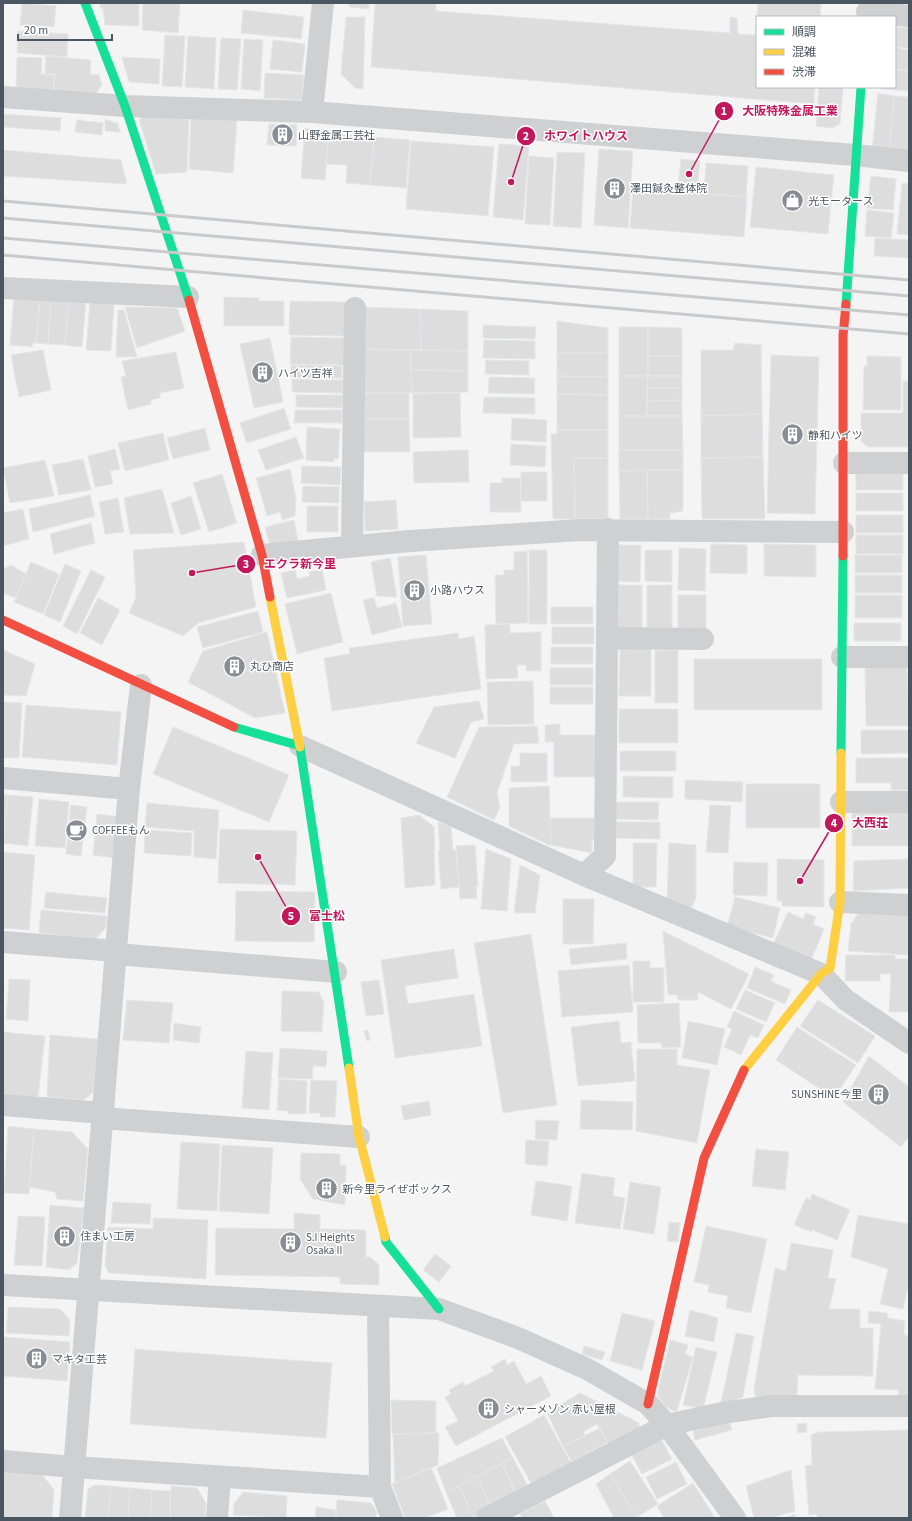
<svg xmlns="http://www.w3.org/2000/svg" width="912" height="1521" font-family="'Source Sans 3','Noto Sans JP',sans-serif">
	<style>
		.building { fill: #ddddde; stroke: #e5e6e7 }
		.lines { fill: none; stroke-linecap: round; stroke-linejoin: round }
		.street { stroke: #ced0d2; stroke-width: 22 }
		.fast { stroke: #16e098; stroke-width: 9 }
		.slow { stroke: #ffcf43; stroke-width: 9 }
		.jam { stroke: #f24e42; stroke-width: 9 }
		.rail { stroke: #c9cacc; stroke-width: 3 }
		.labels { text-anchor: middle; stroke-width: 3; stroke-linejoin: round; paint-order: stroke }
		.poi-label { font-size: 11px; fill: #4a5661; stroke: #fff; text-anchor: start }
		.leader { fill: none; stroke: #c2185b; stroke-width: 1.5 }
		.callout-dot { fill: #c2185b; stroke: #fff; stroke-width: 1.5 }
		.mark-label { font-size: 12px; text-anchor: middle; font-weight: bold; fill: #fff }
		.callout-label { font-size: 12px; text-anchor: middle; font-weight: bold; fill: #c2185b; stroke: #fff; stroke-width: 3; stroke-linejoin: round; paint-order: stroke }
	</style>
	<rect width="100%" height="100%" fill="#f4f4f4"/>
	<path class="building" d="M22,3L56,6L54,27L20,25Z
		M100,3H139V26L105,25L103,9L100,7Z
		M143,3H180L178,33L142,30Z
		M349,3H369V9L349,7Z
		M375,3H436V11L730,33V17L737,18L738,34L755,35L757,17V87H815L814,104L371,67Z
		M758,3H821L820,17H757Z
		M243,10L304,17L301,39L241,33Z
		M346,17H365L363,89L355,88L341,74Z
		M895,27L909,28V48L895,47Z
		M18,31L68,34L67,57L17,53Z
		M165,35L185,36L182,87L162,86Z
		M188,36L216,38L214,89L185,87Z
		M221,38L241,39L237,90L218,89Z
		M244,39L263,40L260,91L241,89Z
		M273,40L305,44L302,72L270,69Z
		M895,48L909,50V70L895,69Z
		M46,56L91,60L90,74L99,75L102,85L94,96L54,93L55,74H45Z
		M17,57L42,58L41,74L54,75V91L16,90Z
		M122,57L160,59L159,84L129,82Z
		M895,70L909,71V91L881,89V87H895Z
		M265,73L304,75L302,100L264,98Z
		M819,87H843L840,124L832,128L816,126Z
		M878,93L894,96L889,157L872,150Z
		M894,96L909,97V159L889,157Z
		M3,114L61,118L60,131L3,127Z
		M143,114L189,117L187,172L156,174L139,120Z
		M191,117L237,120L233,173L189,169Z
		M105,119L118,124L120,132L105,131Z
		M77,120L103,123L102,135L75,132Z
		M269,124L297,125L296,146L267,145Z
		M305,128L329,130L325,180L301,178Z
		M329,133L374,137L370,185L346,183L347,165L326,164Z
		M374,137L410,140L406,188L370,185Z
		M411,141L494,147L488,216L406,209Z
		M499,144L529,146L523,220L493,217Z
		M599,149L633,151L628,228L594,225Z
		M3,150L121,160L127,184L3,176Z
		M557,152L585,153L581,228L553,226Z
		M529,156L554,158L550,225L525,224Z
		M681,159L700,161L697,189L678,187Z
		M706,163L748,166L746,197L704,194Z
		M756,167L834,175L828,234L750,227Z
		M871,176L896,179L893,210L867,208Z
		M902,183L909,184V235L897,234Z
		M633,189L747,197L744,237L630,228Z
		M867,210L894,213L891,238L865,236Z
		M875,238L909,240V258L874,256Z
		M14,296L40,298L36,343H33L32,347L10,345Z
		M224,297L259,298V301H284V326H224Z
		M40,298L51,299L48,344L36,343Z
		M51,299L69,300L65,345L48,344Z
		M69,300L86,301L82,347L65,345Z
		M290,301L345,302V336L289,335Z
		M90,302L114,303L111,351L86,350Z
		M125,307L177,308L185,331L137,348Z
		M362,307L420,309L421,350L362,349Z
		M420,309L468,311V351L421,350Z
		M118,310H124L137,357H116Z
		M557,321L608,328V353H557Z
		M483,325L536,327L535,339L483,338Z
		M619,327H648V376H619Z
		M648,327L682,328V356H648Z
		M291,337L344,338V365L290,364Z
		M270,338L283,402L254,408L240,344Z
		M484,340L535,341V359L483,358Z
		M735,343L761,345L762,414L701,416V350H733Z
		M362,349L411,350L412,393H362Z
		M43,350L51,390L19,397L11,355Z
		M411,350L468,351V371L411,370Z
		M176,352L184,388L160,393V398L151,400V404L128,410L121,377L126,376L122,361Z
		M557,353H608V377L557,376Z
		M771,355L819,357L815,514L767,513Z
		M648,356H682V376H648Z
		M867,356L901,357V410H863L864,366H867Z
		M486,360L529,361V375L485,374Z
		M291,365L342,366V378L291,377Z
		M411,370L468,371V392L412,393Z
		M557,376L608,377V395L557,394Z
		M619,376H648L647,416H619Z
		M648,376H682V388H647Z
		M489,377L535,378L534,394L488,393Z
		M292,379L343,380V393L292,392Z
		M903,381H909V447H868L861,441V413H903Z
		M647,388H682V400L647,401Z
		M362,393H409V419H362Z
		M460,393L461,437L413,438V394Z
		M557,394L608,395V430H557Z
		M296,395H343L342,408L296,407Z
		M484,397L535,398V414L483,413Z
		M682,400V416H647V401Z
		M284,408L291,429L247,443L240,423Z
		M295,410H342V423H294Z
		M762,414L763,457L701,458V416Z
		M619,416H682L683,450H619Z
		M512,418L547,420L546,442L511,440Z
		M362,419H409L410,452H361Z
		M307,427L340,429L338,459H334V462L306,460Z
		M205,428L210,450L173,459L167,438Z
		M557,430H608V458H574L575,519H553L551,434H557Z
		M163,433L169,460L125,471L118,443Z
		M296,437L304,458L266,470L258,450Z
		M511,444L546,446L545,467L510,465Z
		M115,449L120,469L110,471L113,484L95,487L88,456Z
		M468,450L469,482L414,483L413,452Z
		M619,450H683V470L619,471Z
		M763,457L765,519H702L701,458Z
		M574,458H608V519H575Z
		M83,459L91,490L59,495L52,465Z
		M45,460L54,496L10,503L3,468Z
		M302,466L341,467L340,485L301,483Z
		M290,469L296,499L295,516L282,520L280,512L267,516L256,478Z
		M647,470H683V511L670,513V519H648Z
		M647,470L648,519H620L619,471Z
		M856,471H903V490H856Z
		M521,472H547V501H521Z
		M222,474L237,523L209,532L193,483Z
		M502,478H520L521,512H490V483H502Z
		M303,486L339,487V503L302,502Z
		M162,489L174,533L130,534L124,498Z
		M856,493H903V511H856Z
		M90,495L95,516L33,532L29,509Z
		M191,496L201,529L181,535L171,503Z
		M118,498L124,532L105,534L99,502Z
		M396,500L398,529L365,531L364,502Z
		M307,506H338V532H307Z
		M23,509L29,539L3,546V513Z
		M856,515H903V533H856Z
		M294,520L298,542L275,544L269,542L265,527Z
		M91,523L95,543L54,554L50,534Z
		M856,535H903V554H856Z
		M244,542L256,607L198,623L183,636L129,613L136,597L133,550Z
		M711,544L747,545V574L710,573Z
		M764,544L816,545V577L764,576Z
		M618,545H641L640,582L618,581Z
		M679,548L706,549L705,591L678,590Z
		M529,550H547V624H529Z
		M645,550H672V582L645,581Z
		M527,551L528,623L496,624L495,575H504V570H514V552Z
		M426,555L432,624L403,626L398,557Z
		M855,555H902V573H855Z
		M390,558L397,597L377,596L371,562Z
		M31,562L59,574L43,614L14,602Z
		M65,564L81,571L60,622L44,615Z
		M11,565L26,574L16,598L3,593V569Z
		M322,569L326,590L287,598L281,573L295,570L297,579L310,576L309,572Z
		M91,570L105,577L77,634L63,626Z
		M855,575H902V593H855Z
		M618,585H642V629H618Z
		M647,585H672V628H647Z
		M331,593L343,642L297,654L285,604Z
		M678,595H706V632H678Z
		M855,595H902V618H855Z
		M98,598L120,610L102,645L80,633Z
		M374,598L377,608L396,603L402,627L372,635L363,600Z
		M551,607H593V624H551Z
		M258,611L263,632L203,648L197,627Z
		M854,623H901V641H854Z
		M510,624V633L541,632V671H526V665H517L518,678L486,679L485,625Z
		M552,627H594V644H552Z
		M267,632L285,713L255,718L188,682L203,651Z
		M458,633L459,639L474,636L481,689L332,711L324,658L350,654L349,648Z
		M620,646H651V696H619Z
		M551,647H593V664H551Z
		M3,650L35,664L26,696L3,695Z
		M655,650H678V703H655Z
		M694,659H822V710H694Z
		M907,666L909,726H866L865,667Z
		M550,668H593V685H550Z
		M533,681L534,724L488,725L487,682Z
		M550,687H593V704H550Z
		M479,701L484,719L471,722L455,758L416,743L434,707Z
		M3,702L22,703L19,758H3Z
		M26,705L121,712L117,765L22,757Z
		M619,709H678V743H619Z
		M560,724V735H596V777H554V742H545V725Z
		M537,726L539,743L514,744L497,793L500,807L494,820L447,797L479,727Z
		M173,727L289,775L269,822L153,774Z
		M861,730H909V753L861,754Z
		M620,751H676V771H620Z
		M520,753H547V782H511V766H520Z
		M856,758H909V790H891V783H856Z
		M623,776L673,777V798L623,797Z
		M685,780L743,782L742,802L685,799Z
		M746,784H820V828H746Z
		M549,786L550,818L551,846L509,826V788Z
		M3,794L8,795L3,846Z
		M8,795L33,797L28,846L3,843Z
		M39,799L69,802L65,848L35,846Z
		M614,802H659L658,820L614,819Z
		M147,803L219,810L216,859L194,857V831L145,827Z
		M71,805L87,807L81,856L66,854Z
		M710,805L731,806L728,853L706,852Z
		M852,812H909V846H852Z
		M97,814L121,817L116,858L93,855Z
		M419,815L434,827L435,885L405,888L401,818Z
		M550,818H595V840H592V853L551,845Z
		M438,822L451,827L453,850H456L459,887L441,889L438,851H440Z
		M615,822H660V839L615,838Z
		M220,829L297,831L295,885L218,883Z
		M145,830L192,833L191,856L144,853Z
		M633,843H657L656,887H633Z
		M669,843L696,845V898L690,911L667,900Z
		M475,845L478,886H476L477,898L460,899L456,846Z
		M486,849L511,859L507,911L481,909Z
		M4,852L35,855L29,930L3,928Z
		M777,859L824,860V907L782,906V901H777Z
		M909,859V888L853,891L854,861Z
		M734,862L768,863L767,896L733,895Z
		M520,865L540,875L535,913H514Z
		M236,891L315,892L314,942L235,941Z
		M46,892L107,898L105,913L44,908Z
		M735,897L780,908L773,938L727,927Z
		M563,899H594L593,944H563Z
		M41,910L107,916L105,929L95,939L39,933Z
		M861,910L909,911V955L848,951L851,924Z
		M788,912L803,919L806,913L816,917L813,924L824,929L809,965L771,949Z
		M663,931L749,974L731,1009L698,992V1000H678V995H668Z
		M531,934L557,1105L503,1113L474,943Z
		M626,943L627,959L571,965L569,949Z
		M454,949L458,978L405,986L408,1004L474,994L482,1046L395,1058L381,960Z
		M846,955H895V959H909V1012H889L891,974H880V981H845Z
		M633,961H650V968H664V1002H633Z
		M629,965L633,1012L562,1017L558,971Z
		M755,967L774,975L771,981L791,990L785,1004L747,988Z
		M9,979L30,980L28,1021L6,1019Z
		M379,980L384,1014L366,1016L361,982Z
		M745,990L775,1003L766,1022L736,1009Z
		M282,991L319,992L324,1003L322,1032L281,1031Z
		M127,1000L173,1003L169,1043L123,1040Z
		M818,1000L875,1036L858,1063L800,1026Z
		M679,1003L681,1047L662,1048L661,1043H638L637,1005Z
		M734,1011L764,1025L758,1038L750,1035L741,1055L724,1047L732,1029L727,1027Z
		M619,1021L621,1043L631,1042L635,1081L578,1086L571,1027Z
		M688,1021L725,1029L717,1065L682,1058Z
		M174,1023L201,1027L199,1043L173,1040Z
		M797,1027L856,1065L834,1098L776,1060Z
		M368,1030L370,1040L367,1041L364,1031Z
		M3,1032L45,1036L38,1097L3,1094Z
		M50,1035L98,1039L93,1092L84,1100L47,1097Z
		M280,1048L327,1051L326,1067L313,1066L312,1079L278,1078Z
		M637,1049H677V1065L710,1070L697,1143L636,1131Z
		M246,1051L273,1053L269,1110L242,1108Z
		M869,1056L909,1087V1136L901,1147L843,1102Z
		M279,1079L307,1081L306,1114H288V1111L277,1110Z
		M311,1080L337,1081L335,1117H320V1113H309Z
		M581,1100L633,1102L632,1130L580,1129Z
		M429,1101L431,1115L404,1120L401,1106Z
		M536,1120L559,1121L557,1140L535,1139Z
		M8,1126L34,1129L29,1194L4,1193Z
		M34,1129L72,1132L88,1149L83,1201L57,1199L55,1192L29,1187Z
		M526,1140L549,1141L547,1166L525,1164Z
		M181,1142L220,1144L217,1211L177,1209Z
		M222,1145L273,1148L269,1214L219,1211Z
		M756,1149L789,1152L785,1190L752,1186Z
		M301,1153L340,1154V1165H346L345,1205L313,1199L300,1179Z
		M582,1173L615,1178L613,1196L625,1198L620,1229L575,1223Z
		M536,1181L572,1186L567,1221L531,1215Z
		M630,1182L661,1187L654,1234L623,1229Z
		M812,1194L850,1210L837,1240L813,1230L812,1232L794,1225L806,1198L810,1200Z
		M113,1202L151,1204L150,1224L111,1223Z
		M50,1205L84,1208L77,1263L69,1270L46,1267Z
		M294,1213L320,1215V1229L366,1230V1257H370L379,1265V1285L340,1284V1277L215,1275L216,1228L294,1229Z
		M858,1215L909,1224V1282L903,1309L880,1304L888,1269L851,1257Z
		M18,1216L45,1217L42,1266L14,1265Z
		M153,1218L208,1220L206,1279L109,1273L105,1266L108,1227L153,1229Z
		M669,1222L680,1223L678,1242L667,1241Z
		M706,1226L767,1239L751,1313L726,1308L728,1296L708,1292L709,1285L694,1282Z
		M791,1243L833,1250L828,1278L836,1279L829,1309H860V1328H873V1376L798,1375L797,1395L756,1402L754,1388L775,1268L786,1271Z
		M435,1254L451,1266L439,1282L423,1270Z
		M8,1307L60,1309L70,1320L69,1336L6,1333Z
		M690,1310L718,1318L714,1342L685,1336Z
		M869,1311L887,1313L888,1318L905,1321L904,1335L909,1336V1399H899L898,1390L875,1389L881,1324L868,1323Z
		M622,1313L655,1321L642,1370L610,1361Z
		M736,1333L754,1336L743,1397L720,1407Z
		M3,1337L70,1342L67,1381L3,1376Z
		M670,1340L688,1345L685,1354L693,1357L677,1411H673L665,1406L657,1395Z
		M584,1346L605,1352L602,1360L582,1354Z
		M696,1347L717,1352L703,1409L683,1405Z
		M135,1349L332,1363L326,1438L130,1424Z
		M505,1359L507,1365L514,1361L526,1384L541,1376L551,1396L456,1446L445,1427L458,1421L445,1397L451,1394L449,1390L463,1382L465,1386L494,1371L491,1367Z
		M580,1393L639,1423V1431L609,1445L597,1424L583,1432L586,1436L563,1446L547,1413Z
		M391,1400L436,1401V1433L392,1434Z
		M544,1415L571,1463L532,1485L505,1437Z
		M729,1421L732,1430L695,1440L693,1431Z
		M806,1423L807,1432L798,1433L797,1424Z
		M600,1428L608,1442L572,1462L563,1446Z
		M909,1430V1518H817V1514L809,1515L805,1466L812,1465L811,1435L819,1432Z
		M439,1433L438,1465L395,1483L393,1434Z
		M660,1437L672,1459L642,1474L630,1452Z
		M502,1438L513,1458L446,1492L437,1468Z
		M513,1458L529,1488L517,1495L502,1464Z
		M630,1461L658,1504L637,1517L610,1474Z
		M676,1462L687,1484L657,1499L646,1477Z
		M502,1464L517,1495L491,1508L477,1476Z
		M431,1467L448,1509L425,1518H405L392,1484Z
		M791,1470L795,1511L770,1518H754L746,1486Z
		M3,1471L42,1474L54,1490L52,1518H3Z
		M610,1474L637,1517L635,1518H614L596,1484Z
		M477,1476L491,1508L473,1517L459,1485Z
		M693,1483L715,1518H664L657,1506Z
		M95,1485L111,1486L108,1518H85L88,1489Z
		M459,1485L473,1517L472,1518H457L446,1492Z
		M111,1486L130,1488L128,1518H108Z
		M171,1486L197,1488L206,1503L205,1518H170Z
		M130,1488L152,1490L150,1518H128Z
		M152,1490L170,1491V1518H150Z
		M243,1492L287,1496L286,1518L233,1515L234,1504Z
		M337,1500L371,1503L377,1512L375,1518H336Z
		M545,1501L554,1518H522L520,1514Z
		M316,1507L336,1510L335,1518H315Z
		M795,1514V1518H784Z"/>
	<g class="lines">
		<path class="street" d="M867,12L909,16
			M3,97L125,106L312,112L855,155L909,161
			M312,112L323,3
			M3,288L188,297
			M844,463H909
			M352,546L355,308
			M262,555L410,541L580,530L843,532
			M608,638L703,639
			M842,657H909
			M300,746L584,875L821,974L846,1000L909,1043
			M3,778L129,789
			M841,802H909
			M584,875L605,856L608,529
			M840,902L909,905
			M3,942L116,951
			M116,954L336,972
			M3,1105L103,1113
			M102,1118L359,1137
			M3,1285L439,1309L518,1338L587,1369L648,1404L667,1425L735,1518
			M378,1307L380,1487L392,1518
			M3,1461L74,1467L380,1487
			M70,1518L129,789L141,685
			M217,1518L220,1477
			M487,1518L667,1425L722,1413L772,1406H909"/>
		<path class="fast" d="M85,3L125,106L189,300
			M846,304L861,87
			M234,727L300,746
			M300,747L349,1068
			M841,753L843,556
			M385,1237L386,1242L439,1309"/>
		<path class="slow" d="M270,597L300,747
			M349,1068L359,1137L385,1237
			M744,1070L821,974L830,968L840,902L841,753"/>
		<path class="jam" d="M189,300L262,555L270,597
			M843,556V336L846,304
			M3,620L234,727
			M648,1404L704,1158L744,1070"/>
		<path class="rail" d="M3,201L909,280
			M3,218L909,296
			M3,238L909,315
			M3,255L909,334"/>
	</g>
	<defs>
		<symbol id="building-disc" viewBox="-11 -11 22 22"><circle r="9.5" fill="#868d94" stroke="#fff"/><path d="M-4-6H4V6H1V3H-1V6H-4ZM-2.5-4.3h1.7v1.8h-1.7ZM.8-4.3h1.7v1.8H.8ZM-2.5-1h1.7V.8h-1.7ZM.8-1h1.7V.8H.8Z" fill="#fff"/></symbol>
		<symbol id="shop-disc" viewBox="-11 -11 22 22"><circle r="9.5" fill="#868d94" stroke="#fff"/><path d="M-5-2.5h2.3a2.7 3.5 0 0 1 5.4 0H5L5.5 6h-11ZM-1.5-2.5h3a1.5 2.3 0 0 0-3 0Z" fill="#fff"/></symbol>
		<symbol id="cafe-disc" viewBox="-11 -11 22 22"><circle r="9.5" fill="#868d94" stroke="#fff"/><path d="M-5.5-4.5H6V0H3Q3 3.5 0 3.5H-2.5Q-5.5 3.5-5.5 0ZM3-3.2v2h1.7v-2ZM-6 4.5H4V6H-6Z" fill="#fff"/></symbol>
	</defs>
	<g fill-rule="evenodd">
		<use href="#building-disc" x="270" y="122" width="25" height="25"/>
		<use href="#building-disc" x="602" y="176" width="25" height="25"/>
		<use href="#shop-disc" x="780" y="188" width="25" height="25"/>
		<use href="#building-disc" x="250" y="360" width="25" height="25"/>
		<use href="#building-disc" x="780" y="422" width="25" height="25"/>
		<use href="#building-disc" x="402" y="578" width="25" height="25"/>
		<use href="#building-disc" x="222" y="654" width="25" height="25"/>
		<use href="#cafe-disc" x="64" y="818" width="25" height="25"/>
		<use href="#building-disc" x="866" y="1082" width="25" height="25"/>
		<use href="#building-disc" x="314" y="1176" width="25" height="25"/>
		<use href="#building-disc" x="52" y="1224" width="25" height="25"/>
		<use href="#building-disc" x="278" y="1230" width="25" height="25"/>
		<use href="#building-disc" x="24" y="1346" width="25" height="25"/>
		<use href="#building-disc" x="476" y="1396" width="25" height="25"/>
	</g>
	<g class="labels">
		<g class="poi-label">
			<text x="298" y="139">山野金属工芸社</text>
			<text x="630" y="192">澤田鍼灸整体院</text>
			<text x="808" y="205">光モータース</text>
			<text x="278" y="377">ハイツ吉祥</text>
			<text x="808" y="439">静和ハイツ</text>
			<text x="430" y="594">小路ハウス</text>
			<text x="250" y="670">丸ひ商店</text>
			<text x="92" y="834">COFFEEもん</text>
			<text x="862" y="1098" text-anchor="end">SUNSHINE今里</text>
			<text x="342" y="1193">新今里ライぜボックス</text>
			<text x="80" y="1240">住まい工房</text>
			<text x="306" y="1241">S.I Heights<tspan x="306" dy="13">Osaka II</tspan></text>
			<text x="52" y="1363">マキタ工芸</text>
			<text x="504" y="1413">シャーメゾン 赤い屋根</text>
		</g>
	</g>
	<path class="leader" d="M689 174L724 111M511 182L526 136M192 573L246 564M800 881L834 823M258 857L291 916"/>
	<g class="callout-dot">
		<circle cx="689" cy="174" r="4"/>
		<circle cx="511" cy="182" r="4"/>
		<circle cx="192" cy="573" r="4"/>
		<circle cx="800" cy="881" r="4"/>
		<circle cx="258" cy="857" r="4"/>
		<circle cx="724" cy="111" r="10"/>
		<circle cx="526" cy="136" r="10"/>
		<circle cx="246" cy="564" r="10"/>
		<circle cx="834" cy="823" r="10"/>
		<circle cx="291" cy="916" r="10"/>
	</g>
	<g class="mark-label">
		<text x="724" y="115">1</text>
		<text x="526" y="140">2</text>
		<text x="246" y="568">3</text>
		<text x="834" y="827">4</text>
		<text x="291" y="920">5</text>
	</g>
	<g class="callout-label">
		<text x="790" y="115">大阪特殊金属工業</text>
		<text x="586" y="140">ホワイトハウス</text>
		<text x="300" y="568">エクラ新今里</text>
		<text x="870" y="827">大西荘</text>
		<text x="327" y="920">富士松</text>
	</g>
	<rect width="912" height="1521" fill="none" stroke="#4a5661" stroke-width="8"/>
	<rect x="756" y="16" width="140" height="72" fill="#ffffff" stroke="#b7bbc0"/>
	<rect x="764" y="29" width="20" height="6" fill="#16e098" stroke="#b7bbc0"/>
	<text x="792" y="36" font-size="12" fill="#4a5661">順調</text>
	<rect x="764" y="49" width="20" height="6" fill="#ffcf43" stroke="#b7bbc0"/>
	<text x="792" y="56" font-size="12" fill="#4a5661">混雑</text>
	<rect x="764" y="69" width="20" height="6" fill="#f24e42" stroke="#b7bbc0"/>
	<text x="792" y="76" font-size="12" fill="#4a5661">渋滞</text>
	<path d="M18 34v6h94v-6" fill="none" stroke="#4a5661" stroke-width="2"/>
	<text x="24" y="34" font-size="12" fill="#4a5661" stroke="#ffffff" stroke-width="3" paint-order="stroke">20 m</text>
</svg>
